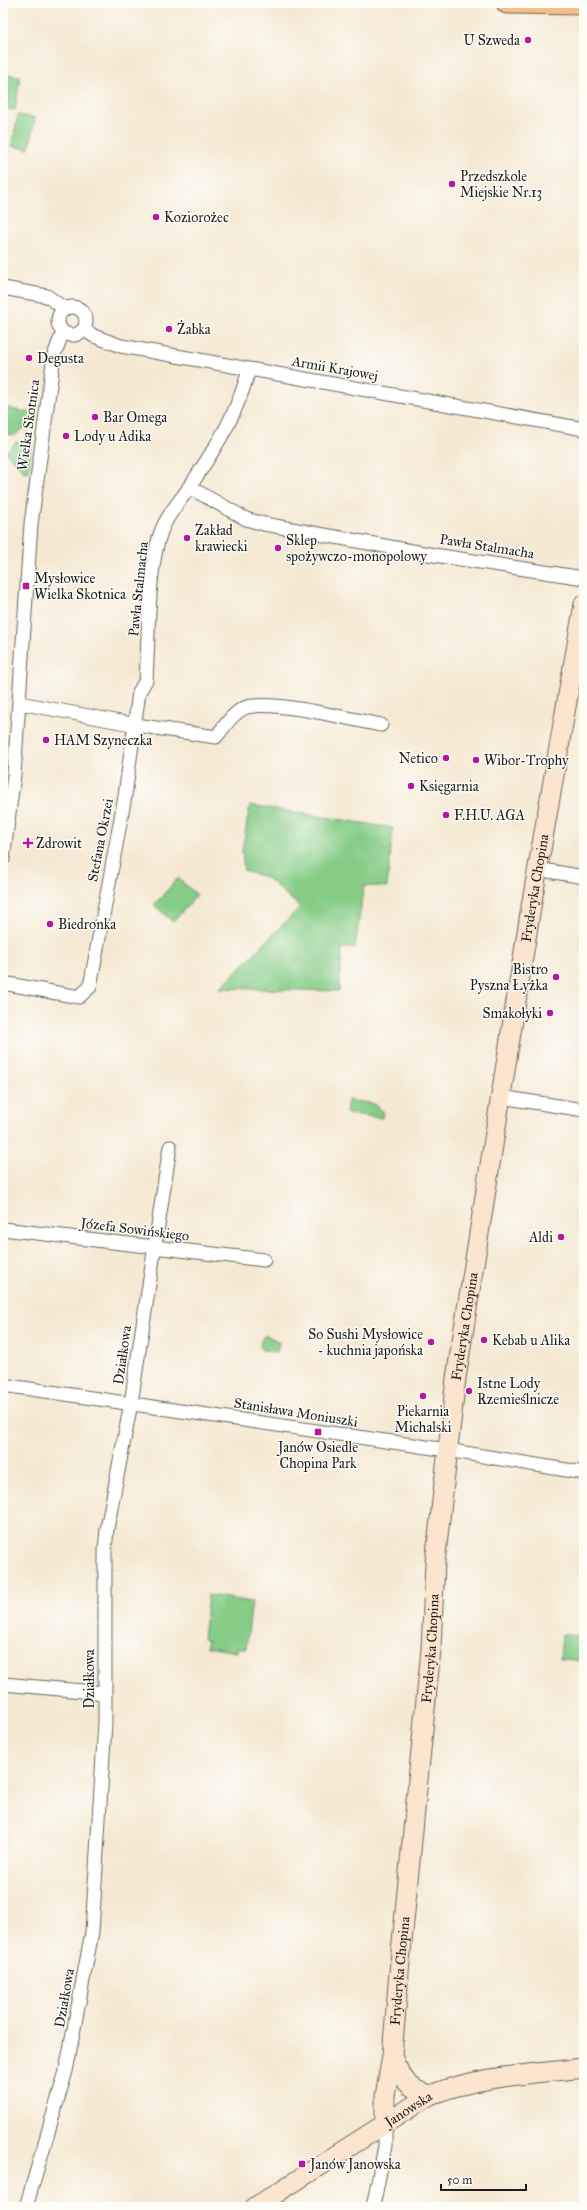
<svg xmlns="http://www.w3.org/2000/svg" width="587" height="2210" font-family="'IM FELL Great Primer',serif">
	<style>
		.green { fill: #85cc87; stroke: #507452 }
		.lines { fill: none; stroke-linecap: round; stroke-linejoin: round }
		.street-casing { stroke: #68645c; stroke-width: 15 }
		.secondary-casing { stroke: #68645c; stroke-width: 21 }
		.primary-casing { stroke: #68645c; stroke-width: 23 }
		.street { stroke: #fff; stroke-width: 13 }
		.secondary { stroke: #fce5cf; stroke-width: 19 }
		.primary { stroke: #f7be87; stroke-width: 21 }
		.poi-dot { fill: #b5179e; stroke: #fdfcf7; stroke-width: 1.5 }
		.labels { text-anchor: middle; stroke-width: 3; stroke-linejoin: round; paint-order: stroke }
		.poi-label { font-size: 14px; fill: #1c1c1c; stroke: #fdfcf7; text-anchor: start }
		.street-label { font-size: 14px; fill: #1c1c1c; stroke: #fdfcf7 }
	</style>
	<rect width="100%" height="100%" fill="#fdfcf7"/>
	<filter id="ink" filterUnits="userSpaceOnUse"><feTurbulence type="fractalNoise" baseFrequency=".025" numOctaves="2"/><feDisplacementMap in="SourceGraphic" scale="8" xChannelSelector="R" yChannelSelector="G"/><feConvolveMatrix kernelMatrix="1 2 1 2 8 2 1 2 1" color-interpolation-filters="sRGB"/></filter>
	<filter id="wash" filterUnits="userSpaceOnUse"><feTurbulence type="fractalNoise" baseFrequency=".012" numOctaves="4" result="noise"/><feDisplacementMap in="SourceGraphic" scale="16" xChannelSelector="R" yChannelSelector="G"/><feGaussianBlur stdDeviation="0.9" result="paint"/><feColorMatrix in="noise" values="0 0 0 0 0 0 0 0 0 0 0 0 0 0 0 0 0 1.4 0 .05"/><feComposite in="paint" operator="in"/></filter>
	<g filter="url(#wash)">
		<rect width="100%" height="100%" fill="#f5e9d3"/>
		<path class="green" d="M3,74L20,76L15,110L3,108Z
			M18,115L35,118L29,149L12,146Z
			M3,407L36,414L35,419L14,436L3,433Z
			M16,442L31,444L29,471L24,472L6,452Z
			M250,805L393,828L387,887L364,886L355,947L342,948L339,991L220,988L300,907L266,877L244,871L242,851Z
			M178,878L197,895L173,922L154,905Z
			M348,1100L374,1104L384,1112L382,1118L346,1113Z
			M266,1335L279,1342L277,1352L262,1350L260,1347L262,1338Z
			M208,1595L252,1602L246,1649L237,1647V1652L207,1647V1640L203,1639Z
			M562,1634L584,1637V1661L560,1659Z"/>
	</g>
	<g filter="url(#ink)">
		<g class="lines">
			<defs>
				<path id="street" d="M3,288L47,296L65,309
					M58 321a14 14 0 1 1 28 0a14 14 0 1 1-28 0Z
					M84,330L94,336L121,346L584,429
					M189,487L246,519L264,524L434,555L584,578
					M20,703L136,725L216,737C224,727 234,711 247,707C275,700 349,719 381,725
					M3,859L14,775L31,524L52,370L54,355L63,332
					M537,869L584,877
					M3,983L79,997L90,987L125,796L139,692L146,680C149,636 147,568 162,529C169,512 181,500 191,485C216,446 237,416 249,369
					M501,1097L584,1110
					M3,1229L264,1260
					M3,1385L447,1450L584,1473
					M3,1684L105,1693
					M26,2207L66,2071L92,1932L105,1723V1550L107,1529L131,1403L170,1147
					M373,2207L385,2146V2122"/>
				<g id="secondary">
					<path d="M392,2056C400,2076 408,2090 430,2095"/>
					<path id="s1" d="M385,2122V2096L392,2056L399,1972L431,1649L435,1563L456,1378L532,901L584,604"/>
					<path id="s2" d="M255,2207L430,2095C479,2076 532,2074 584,2068"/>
				</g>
				<path id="primary" d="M507,3L584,4"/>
			</defs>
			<use href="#street" class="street-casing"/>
			<use href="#secondary" class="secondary-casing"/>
			<use href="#primary" class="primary-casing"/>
			<use href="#street" class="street"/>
			<use href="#secondary" class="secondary"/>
			<use href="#primary" class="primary"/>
		</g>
	</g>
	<g class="poi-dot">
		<circle cx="528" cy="40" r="4"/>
		<circle cx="452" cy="184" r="4"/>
		<circle cx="156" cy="217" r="4"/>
		<circle cx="169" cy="329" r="4"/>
		<circle cx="29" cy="358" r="4"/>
		<circle cx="95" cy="417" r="4"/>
		<circle cx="66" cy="436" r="4"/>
		<circle cx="187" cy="538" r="4"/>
		<circle cx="278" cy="548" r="4"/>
		<rect x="22" y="582" width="8" height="8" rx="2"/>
		<circle cx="46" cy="740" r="4"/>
		<circle cx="446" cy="758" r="4"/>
		<circle cx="476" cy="760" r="4"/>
		<circle cx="411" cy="786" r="4"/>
		<circle cx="446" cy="815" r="4"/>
		<path d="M26 837h4v4h4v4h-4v4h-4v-4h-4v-4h4z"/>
		<circle cx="50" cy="924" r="4"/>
		<circle cx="556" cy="977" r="4"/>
		<circle cx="550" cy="1013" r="4"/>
		<circle cx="561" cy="1237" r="4"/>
		<circle cx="484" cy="1340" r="4"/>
		<circle cx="431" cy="1342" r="4"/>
		<circle cx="469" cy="1391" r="4"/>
		<circle cx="423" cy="1396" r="4"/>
		<rect x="314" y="1428" width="8" height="8" rx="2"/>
		<rect x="298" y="2160" width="8" height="8" rx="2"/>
	</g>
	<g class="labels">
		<g class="poi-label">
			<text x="520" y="45" text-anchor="end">U Szweda</text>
			<text x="460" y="181">Przedszkole<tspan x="460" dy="16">Miejskie Nr.13</tspan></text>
			<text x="164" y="222">Koziorożec</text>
			<text x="177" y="334">Żabka</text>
			<text x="37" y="363">Degusta</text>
			<text x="103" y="422">Bar Omega</text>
			<text x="74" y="441">Lody u Adika</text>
			<text x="195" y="535">Zakład<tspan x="195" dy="16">krawiecki</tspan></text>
			<text x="286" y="545">Sklep<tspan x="286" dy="16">spożywczo-monopolowy</tspan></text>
			<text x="34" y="583">Mysłowice<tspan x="34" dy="16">Wielka Skotnica</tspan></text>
			<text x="54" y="745">HAM Szyneczka</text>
			<text x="438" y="763" text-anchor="end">Netico</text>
			<text x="484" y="765">Wibor-Trophy</text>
			<text x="419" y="791">Księgarnia</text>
			<text x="454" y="820">F.H.U. AGA</text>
			<text x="36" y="848">Zdrowit</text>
			<text x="58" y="929">Biedronka</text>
			<text x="548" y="974" text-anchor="end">Bistro<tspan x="548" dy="16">Pyszna Łyżka</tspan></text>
			<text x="542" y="1018" text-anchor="end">Smakołyki</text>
			<text x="553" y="1242" text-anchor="end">Aldi</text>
			<text x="423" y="1339" text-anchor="end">So Sushi Mysłowice<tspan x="423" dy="16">- kuchnia japońska</tspan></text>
			<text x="492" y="1345">Kebab u Alika</text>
			<text x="477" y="1388">Istne Lody<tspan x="477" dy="16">Rzemieślnicze</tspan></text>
			<text x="423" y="1416" text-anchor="middle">Piekarnia<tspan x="423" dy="16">Michalski</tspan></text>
			<text x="318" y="1452" text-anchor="middle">Janów Osiedle<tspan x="318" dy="16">Chopina Park</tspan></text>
			<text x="310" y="2169">Janów Janowska</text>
		</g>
		<g class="street-label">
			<text transform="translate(335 368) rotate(10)" y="5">Armii Krajowej</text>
			<text transform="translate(28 425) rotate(-82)" y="5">Wielka Skotnica</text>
			<text transform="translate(487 546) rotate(9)" y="5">Pawła Stalmacha</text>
			<text transform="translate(138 589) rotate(-84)" y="5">Pawła Stalmacha</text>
			<text transform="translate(100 840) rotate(-79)" y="5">Stefana Okrzei</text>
			<text dy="5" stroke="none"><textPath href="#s1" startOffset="1244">Fryderyka Chopina</textPath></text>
			<text transform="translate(135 1229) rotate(7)" y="5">Józefa Sowińskiego</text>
			<text dy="5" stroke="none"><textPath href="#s1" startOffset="800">Fryderyka Chopina</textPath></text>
			<text transform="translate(122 1355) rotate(-82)" y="5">Działkowa</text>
			<text transform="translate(296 1412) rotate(9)" y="5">Stanisława Moniuszki</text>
			<text dy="5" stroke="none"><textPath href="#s1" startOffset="476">Fryderyka Chopina</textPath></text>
			<text transform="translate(89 1679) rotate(-90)" y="5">Działkowa</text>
			<text dy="5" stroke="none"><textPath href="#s1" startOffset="152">Fryderyka Chopina</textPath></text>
			<text transform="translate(64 1998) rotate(-80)" y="5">Działkowa</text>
			<text dy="5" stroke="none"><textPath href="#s2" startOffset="182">Janowska</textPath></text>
		</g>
	</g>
	<rect width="587" height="2210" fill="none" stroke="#fdfcf7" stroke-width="16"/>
	<path d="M441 2184v6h85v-6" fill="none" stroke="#1c1c1c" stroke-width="2"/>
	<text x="447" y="2184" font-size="12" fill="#1c1c1c" stroke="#fdfcf7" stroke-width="3" paint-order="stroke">50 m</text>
</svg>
